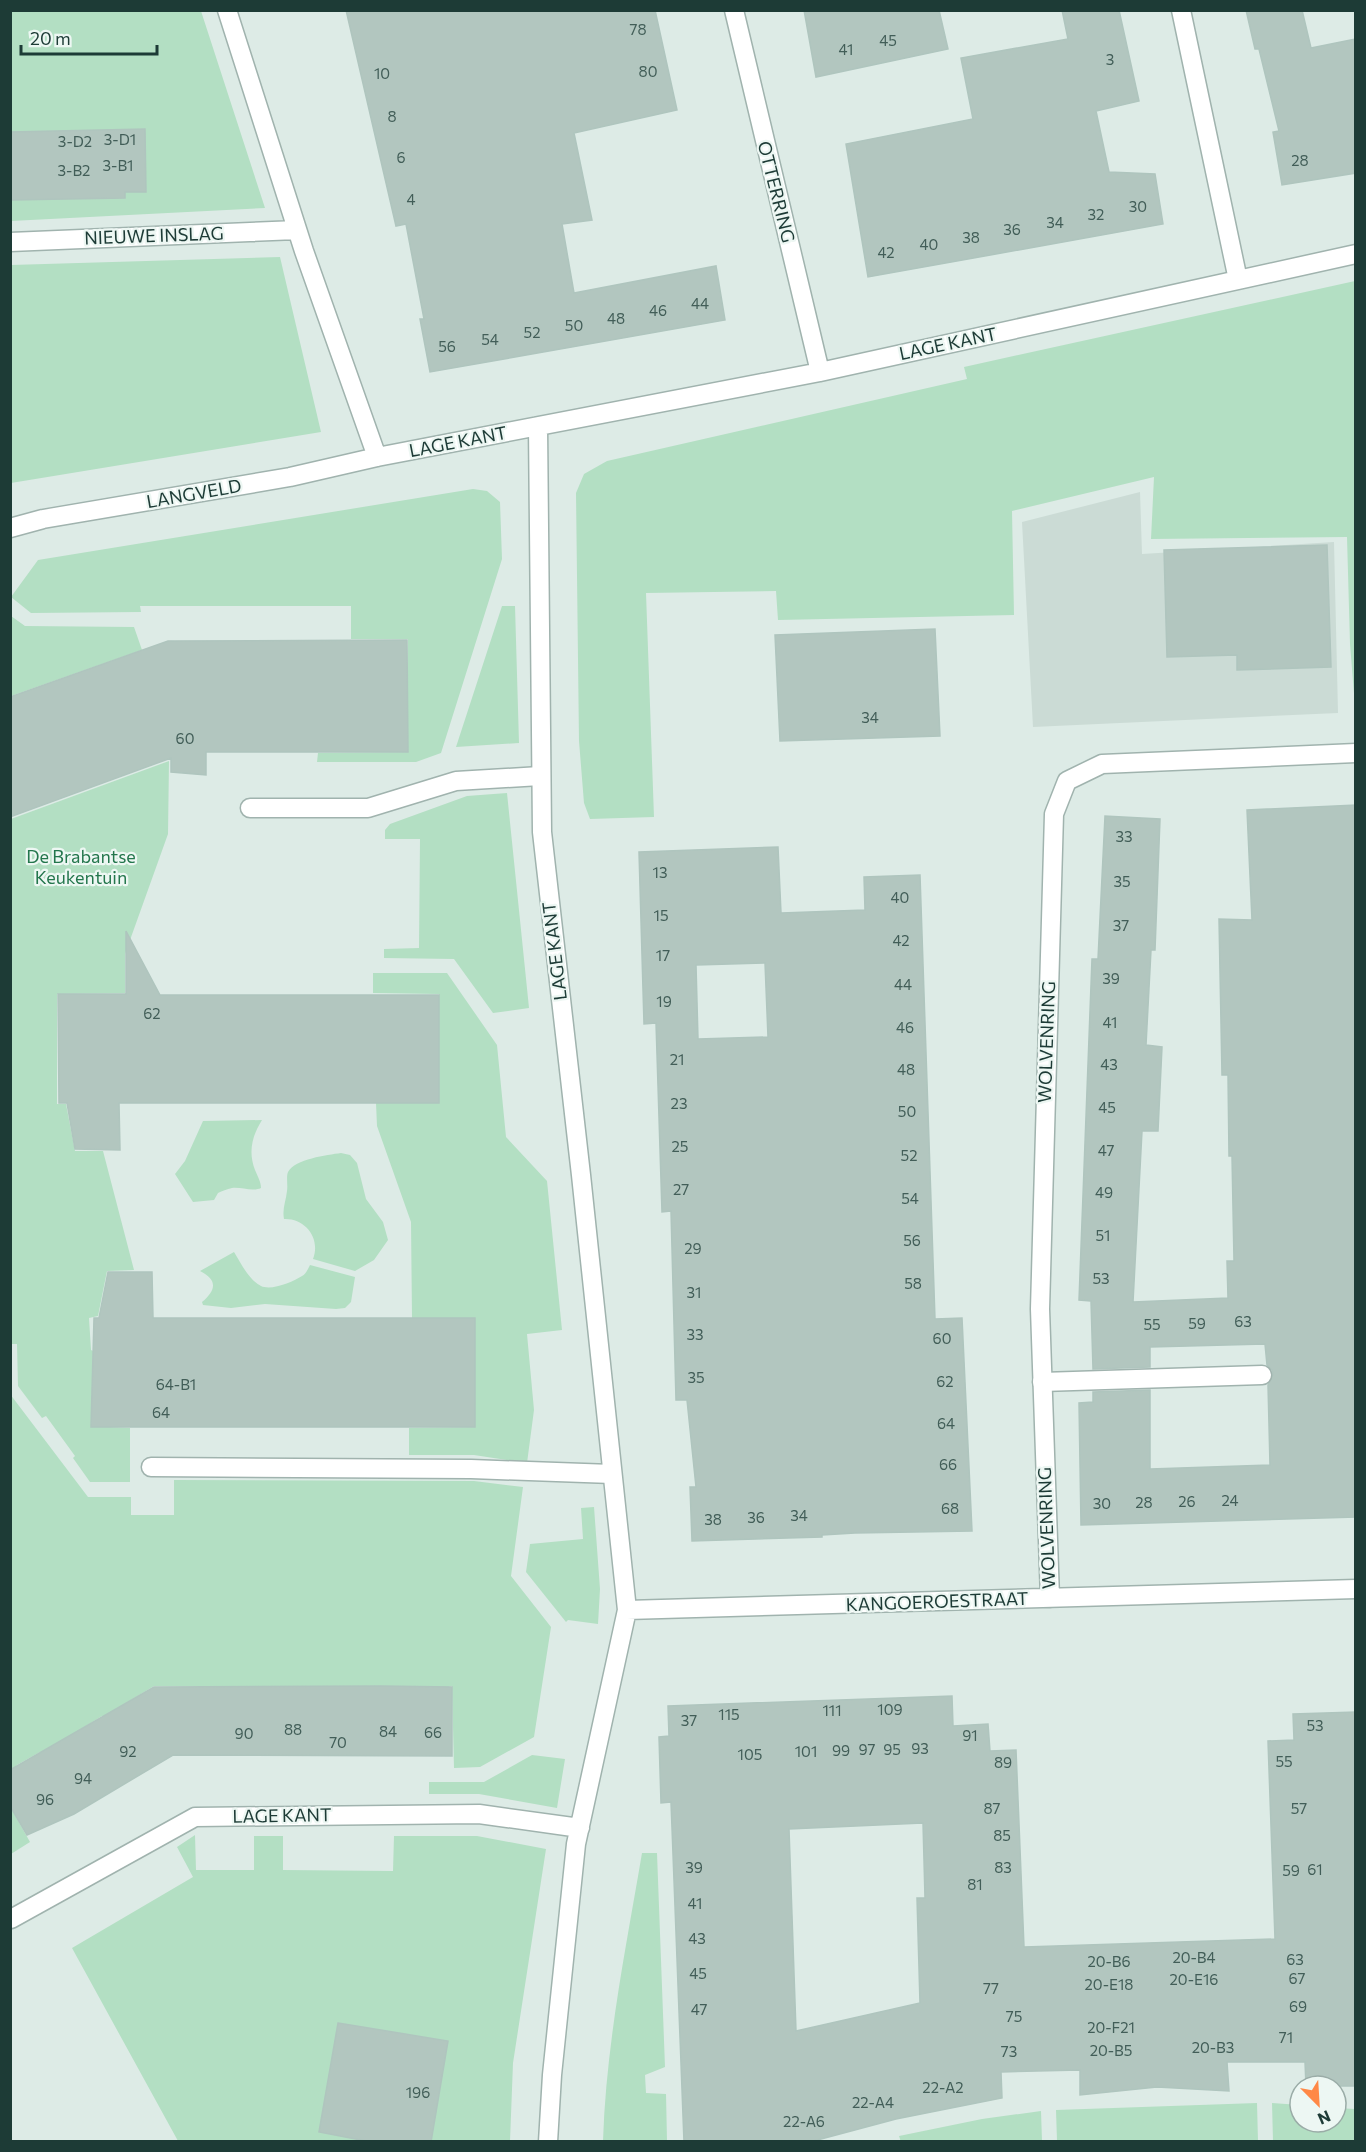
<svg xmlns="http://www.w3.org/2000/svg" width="1366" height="2152" font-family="Commissioner,sans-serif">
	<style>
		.built { fill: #cbdbd5 }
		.green { fill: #b3dfc3 }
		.building { fill: #b2c6bf; stroke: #afc5be; stroke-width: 1.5; fill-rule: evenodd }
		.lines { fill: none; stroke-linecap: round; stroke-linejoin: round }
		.lane-casing { stroke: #a0b3ae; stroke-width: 21 }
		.street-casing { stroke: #a0b3ae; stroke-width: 21 }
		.lane { stroke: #fff; stroke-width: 18 }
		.street { stroke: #fff; stroke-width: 18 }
		.labels { text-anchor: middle; stroke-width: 4.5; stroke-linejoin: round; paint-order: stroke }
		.number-label { font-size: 15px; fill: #425e58 }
		.street-label { font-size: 18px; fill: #1d3b36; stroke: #edf7f3 }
		.park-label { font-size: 18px; fill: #23764c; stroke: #edf7f3 }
	</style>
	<rect width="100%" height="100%" fill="#ddebe6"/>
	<path class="built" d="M1140,492L1142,554L1334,542L1338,713L1033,727L1022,522Z"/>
	<path class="green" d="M10,11H201L265,208L11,221Z
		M280,257L321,432L11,483V265Z
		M1355,281V706L1350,644L1347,537L1151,539L1154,477L1012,511L1014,615L778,620L776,591L646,593L654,817L590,819L584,803L579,741L576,493L584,474L607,461L967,379L964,367Z
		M473,489L487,491L500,502L502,559L441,753L416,762H317L318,753L408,752V639H351V606H140L141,612L31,613L11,597L38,560Z
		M502,606H515L519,743L456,747Z
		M11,616L25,626L134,627L142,650L11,696Z
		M169,761L168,834L125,954V993L57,994V1104H66L75,1151H103L134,1270L107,1271L98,1316L89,1318L91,1350L93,1351L91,1426L130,1428V1482H90L73,1458L75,1456L46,1416L42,1418L18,1386L17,1344H11V819Z
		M507,793L529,1008L493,1013L454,959L384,958V949L419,948L420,839H385V830L390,824L467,796Z
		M373,973H447L497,1045L506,1137L547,1181L562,1330L527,1334L534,1410L527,1463L474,1455H409V1428L475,1427V1318H412L411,1222L377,1126L376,1103H439V994L373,993Z
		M262,1120C252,1136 248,1152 255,1170C258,1177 261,1182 261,1188C252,1192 242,1187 232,1188C227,1189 222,1191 218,1193L214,1200L193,1202L175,1174L185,1161L203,1121Z
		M341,1153L350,1155L357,1163L366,1199L383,1222L388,1240L374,1260L355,1271L313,1259C321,1238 305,1218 284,1219C282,1209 286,1201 287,1191C288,1185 286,1177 288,1172C295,1159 327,1155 341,1153Z
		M234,1252C241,1263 248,1279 261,1286C271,1291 293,1282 302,1276C306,1274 308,1269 310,1265L355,1277L351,1302L345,1308L336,1309L265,1304L231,1308L203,1305L202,1302C216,1290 218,1280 200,1271Z
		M10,1394L88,1497H131V1515H174V1480L474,1481L523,1487L511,1576L551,1627L534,1737L480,1767L454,1768L452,1686L448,1687L447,1693H426V1686H302L280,1693V1686H253L232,1693L231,1686H154L121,1706L105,1721L102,1716L60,1742L44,1757L40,1752L17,1765L11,1776Z
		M594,1507L600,1589L598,1624L568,1620L566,1622L526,1572L530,1544L583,1539L581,1508Z
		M532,1755L565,1759L557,1808L479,1794H429V1782H484Z
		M11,1808L30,1842L11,1854H10Z
		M195,1835L196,1870H254V1836H283V1870L393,1871L394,1836H477L546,1849L513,2063L510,2141H431L448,2041L338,2023L319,2132L371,2141H178L72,1948L193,1877L177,1847Z
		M642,1853H657L665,2067L645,2075L646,2093L666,2094L667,2141H603C606,2044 626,1948 642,1853Z
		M1257,2103L1258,2141H1057L1056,2110Z
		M1272,2103L1300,2105V2122H1336V2108L1355,2109V2141H1273Z
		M1041,2111L1042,2141L901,2142L899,2136L982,2119Z"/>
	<path class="building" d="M346,10H655L677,110L574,133L592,220L562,224L574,293L716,266L725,320L430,372L420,319H424L406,224L396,226Z
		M804,10H939L948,49L816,77Z
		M1062,10H1119L1139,101L1096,111L1109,172L1155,174L1163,224L868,277L846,144L973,119L961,58L1068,39Z
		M1246,10H1302L1311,48L1356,39V173L1282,185L1273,132L1279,131L1259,49H1255Z
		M145,129L146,192H125V198L10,200V132Z
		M1327,545L1331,667L1237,670V655L1167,657L1164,550Z
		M935,629L940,736L780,741L775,635Z
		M407,640L408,752H206V775L171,772V758L10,817V697L168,641Z
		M1356,805V1517L1081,1525L1079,1403L1093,1402V1392L1150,1390V1469L1270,1465L1268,1385L1273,1375L1272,1370L1267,1365L1265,1344L1150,1347V1367L1093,1369L1091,1301L1079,1300L1092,959H1098L1105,816L1160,819L1155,950H1151L1146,1045L1162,1047L1158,1131H1142L1133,1302L1228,1298L1227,1261H1234L1232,1156H1229L1228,1075H1222L1219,919L1252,920L1247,810Z
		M778,847L781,913L865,910L864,877L920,875L935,1319L962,1318L972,1531L855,1533L822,1535V1537L692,1541L690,1487H696L687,1400H676L671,1211L662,1212L656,1023L644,1024L639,852ZM765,963L768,1037L698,1039L696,965Z
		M126,931L160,995H439V1103H119L120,1150L75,1149L67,1103H59L58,994H126Z
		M108,1272H152L153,1318H475V1427H91L94,1318H99Z
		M381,1686L452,1687V1756L173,1755L74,1814L27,1835L10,1806V1770L154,1687Z
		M952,1696L953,1726L988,1724L990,1751L1016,1750L1024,1947L1275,1939L1268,1741L1294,1740L1293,1714L1356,1712V2086H1306L1305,2062H1227L1229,2091L1157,2087L1080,2095V2070L1001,2072L1002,2098L896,2119L810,2142H684L671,1802L661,1803L659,1737L669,1736L668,1706ZM923,1823L925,1898H917L920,2003L796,2031L789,1829Z
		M338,2023L448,2041L431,2142H371L319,2132Z"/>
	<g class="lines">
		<defs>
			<path id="lane" d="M250,808H368L456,781L540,776
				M1042,1382L1262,1375"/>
			<path id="street" d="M227,10L304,251L377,457
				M734,10L820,372
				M1181,10L1238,280
				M10,242L297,230
				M538,426L542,832L581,1175L627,1610L576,1844L552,2075L548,2142
				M10,528L43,519L290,477L377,457L820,372L1356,254
				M151,1467L471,1469L612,1474
				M1050,1598L1040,1309L1054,814L1067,781L1102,764L1356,753
				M627,1610L1356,1589
				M11,1919L195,1817L479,1814L580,1828"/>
		</defs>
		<use href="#lane" class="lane-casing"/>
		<use href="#street" class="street-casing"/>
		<use href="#lane" class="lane"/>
		<use href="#street" class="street"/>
	</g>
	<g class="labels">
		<g class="number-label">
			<text x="638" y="35">78</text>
			<text x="888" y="46">45</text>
			<text x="846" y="55">41</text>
			<text x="1110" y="65">3</text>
			<text x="648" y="77">80</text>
			<text x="382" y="79">10</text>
			<text x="392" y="122">8</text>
			<text x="120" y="145">3-D1</text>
			<text x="75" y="147">3-D2</text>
			<text x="401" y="163">6</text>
			<text x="1300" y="166">28</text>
			<text x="118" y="171">3-B1</text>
			<text x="74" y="176">3-B2</text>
			<text x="411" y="205">4</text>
			<text x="1138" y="212">30</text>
			<text x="1096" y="220">32</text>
			<text x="1055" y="228">34</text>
			<text x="1012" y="235">36</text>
			<text x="971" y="243">38</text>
			<text x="929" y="250">40</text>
			<text x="886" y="258">42</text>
			<text x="700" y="309">44</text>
			<text x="658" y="316">46</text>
			<text x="616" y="324">48</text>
			<text x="574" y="331">50</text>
			<text x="532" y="338">52</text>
			<text x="490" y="345">54</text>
			<text x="447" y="352">56</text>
			<text x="870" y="723">34</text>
			<text x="185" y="744">60</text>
			<text x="1124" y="842">33</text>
			<text x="660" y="878">13</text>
			<text x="1122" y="887">35</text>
			<text x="900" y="903">40</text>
			<text x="661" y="921">15</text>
			<text x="1121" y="931">37</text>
			<text x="901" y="946">42</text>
			<text x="663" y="961">17</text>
			<text x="1111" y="984">39</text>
			<text x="903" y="990">44</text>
			<text x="664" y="1007">19</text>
			<text x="152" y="1019">62</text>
			<text x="1110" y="1028">41</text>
			<text x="905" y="1033">46</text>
			<text x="677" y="1065">21</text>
			<text x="1109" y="1070">43</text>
			<text x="906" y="1075">48</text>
			<text x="679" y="1109">23</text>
			<text x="1107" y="1113">45</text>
			<text x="907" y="1117">50</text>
			<text x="680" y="1152">25</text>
			<text x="1106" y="1156">47</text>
			<text x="909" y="1161">52</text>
			<text x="681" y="1195">27</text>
			<text x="1104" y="1198">49</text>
			<text x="910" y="1204">54</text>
			<text x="1103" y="1241">51</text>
			<text x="912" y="1246">56</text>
			<text x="693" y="1254">29</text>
			<text x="1101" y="1284">53</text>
			<text x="913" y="1289">58</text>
			<text x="694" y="1298">31</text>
			<text x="1243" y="1327">63</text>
			<text x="1197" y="1329">59</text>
			<text x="1152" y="1330">55</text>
			<text x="695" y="1340">33</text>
			<text x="942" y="1344">60</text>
			<text x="696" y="1383">35</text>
			<text x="945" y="1387">62</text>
			<text x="176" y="1390">64-B1</text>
			<text x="161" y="1418">64</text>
			<text x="946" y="1429">64</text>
			<text x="948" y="1470">66</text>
			<text x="1230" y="1506">24</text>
			<text x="1187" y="1507">26</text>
			<text x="1144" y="1508">28</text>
			<text x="1102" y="1509">30</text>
			<text x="950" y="1514">68</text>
			<text x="799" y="1521">34</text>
			<text x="756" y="1523">36</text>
			<text x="713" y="1525">38</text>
			<text x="890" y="1715">109</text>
			<text x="832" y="1716">111</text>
			<text x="729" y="1720">115</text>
			<text x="689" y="1726">37</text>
			<text x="1315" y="1731">53</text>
			<text x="293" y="1735">88</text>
			<text x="388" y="1737">84</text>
			<text x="433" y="1738">66</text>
			<text x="244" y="1739">90</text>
			<text x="970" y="1741">91</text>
			<text x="338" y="1748">70</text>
			<text x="920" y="1754">93</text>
			<text x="867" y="1755">97</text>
			<text x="892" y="1755">95</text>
			<text x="841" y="1756">99</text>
			<text x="128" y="1757">92</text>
			<text x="806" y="1757">101</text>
			<text x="750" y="1760">105</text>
			<text x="1284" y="1767">55</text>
			<text x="1003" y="1768">89</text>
			<text x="83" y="1784">94</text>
			<text x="45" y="1805">96</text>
			<text x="992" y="1814">87</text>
			<text x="1299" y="1814">57</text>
			<text x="1002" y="1841">85</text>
			<text x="694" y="1873">39</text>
			<text x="1003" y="1873">83</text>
			<text x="1315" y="1875">61</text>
			<text x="1291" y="1876">59</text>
			<text x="975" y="1890">81</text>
			<text x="695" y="1909">41</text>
			<text x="697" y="1944">43</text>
			<text x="1194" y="1963">20-B4</text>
			<text x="1295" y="1965">63</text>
			<text x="1109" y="1967">20-B6</text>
			<text x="698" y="1979">45</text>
			<text x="1297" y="1984">67</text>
			<text x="1194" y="1985">20-E16</text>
			<text x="1109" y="1990">20-E18</text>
			<text x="991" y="1994">77</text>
			<text x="1298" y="2012">69</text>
			<text x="699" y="2015">47</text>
			<text x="1014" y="2022">75</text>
			<text x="1111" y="2033">20-F21</text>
			<text x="1286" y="2043">71</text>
			<text x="1213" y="2053">20-B3</text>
			<text x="1111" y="2056">20-B5</text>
			<text x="1009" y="2057">73</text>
			<text x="943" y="2093">22-A2</text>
			<text x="418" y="2098">196</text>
			<text x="873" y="2108">22-A4</text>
			<text x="804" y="2127">22-A6</text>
		</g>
		<g class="street-label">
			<text transform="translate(776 192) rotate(76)" y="6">OTTERRING</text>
			<text transform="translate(154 236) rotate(-2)" y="6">NIEUWE INSLAG</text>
			<text transform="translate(948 344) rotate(-12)" y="6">LAGE KANT</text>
			<text transform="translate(458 442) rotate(-11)" y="6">LAGE KANT</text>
			<text transform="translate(194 494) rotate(-10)" y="6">LANGVELD</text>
			<text transform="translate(555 951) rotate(-97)" y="6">LAGE KANT</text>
			<text transform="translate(1047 1042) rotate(-88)" y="6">WOLVENRING</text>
			<text transform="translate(1047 1528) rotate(-92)" y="6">WOLVENRING</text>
			<text transform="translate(937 1602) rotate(-2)" y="6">KANGOEROESTRAAT</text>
			<text transform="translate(282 1816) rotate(-1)" y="6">LAGE KANT</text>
		</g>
		<g class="park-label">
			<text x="81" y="863">De Brabantse<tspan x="81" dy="21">Keukentuin</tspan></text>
		</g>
	</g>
	<rect width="1366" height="2152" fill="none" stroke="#1d3b36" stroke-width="24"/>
	<g transform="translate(1318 2104) rotate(156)"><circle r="28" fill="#edf7f3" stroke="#9aaca7" stroke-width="1.5"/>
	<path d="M0-4.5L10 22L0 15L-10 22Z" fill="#ff8846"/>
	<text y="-9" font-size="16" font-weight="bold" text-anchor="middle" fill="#1d3b36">N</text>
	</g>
	<path d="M21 45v9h136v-9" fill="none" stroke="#1d3b36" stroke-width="3"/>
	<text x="30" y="45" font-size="18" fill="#1d3b36" stroke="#edf7f3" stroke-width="4.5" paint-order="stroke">20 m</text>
</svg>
